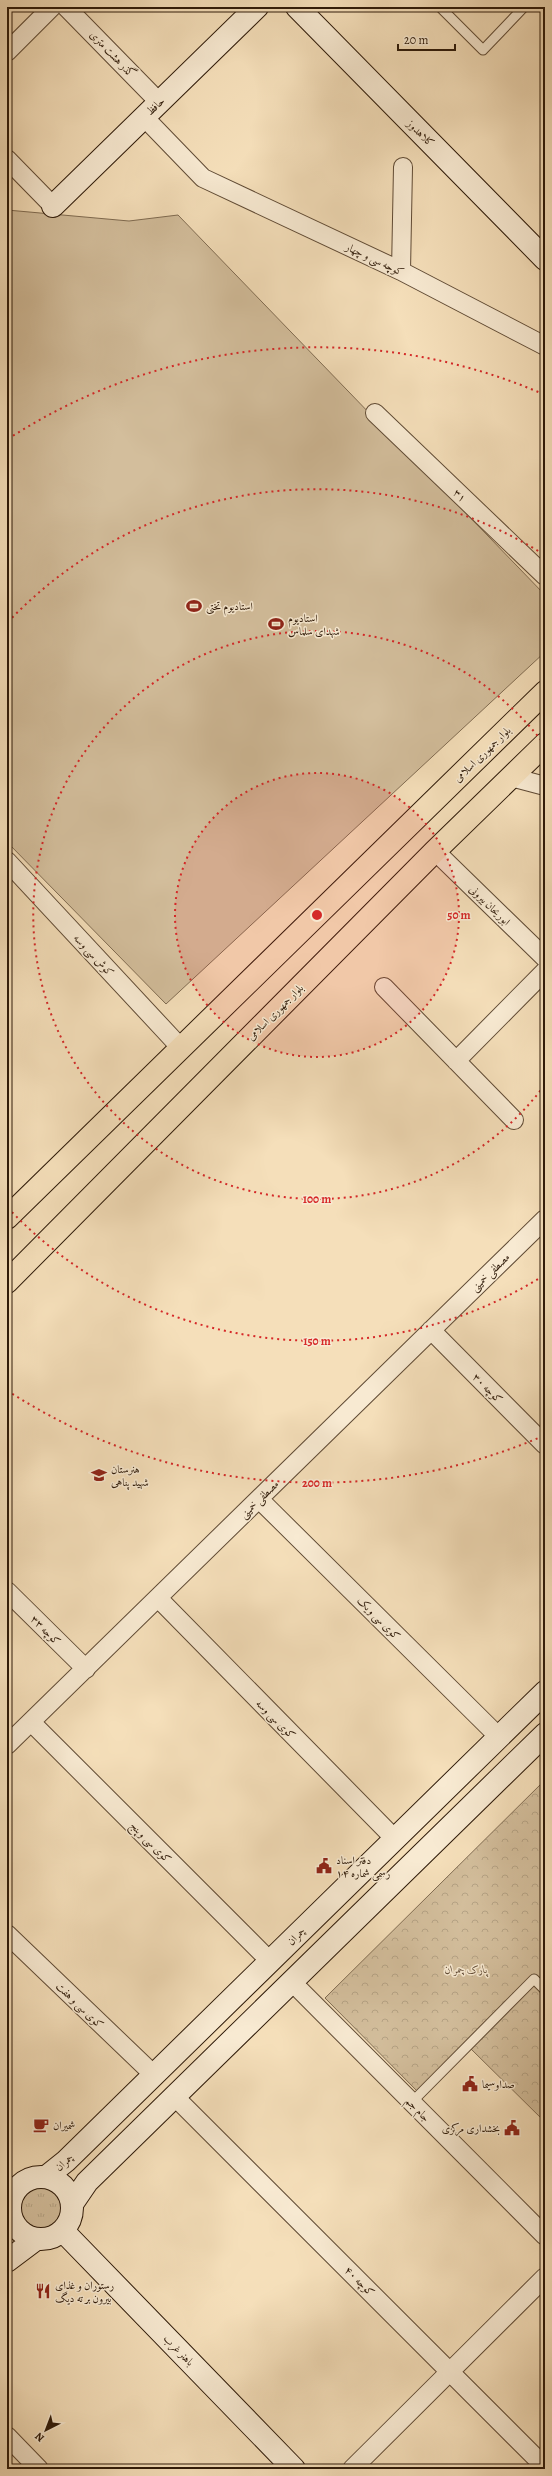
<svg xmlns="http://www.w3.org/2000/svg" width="552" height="2476" font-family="Alegreya,Amiri,serif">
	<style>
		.grass { fill: url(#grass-tufts); stroke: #806c52 }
		.forest { fill: url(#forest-crowns); stroke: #806c52 }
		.pitch { fill: #d3be9c; stroke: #806c52 }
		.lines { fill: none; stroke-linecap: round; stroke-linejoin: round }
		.lane-casing { stroke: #604b35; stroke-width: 11 }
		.street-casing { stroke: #604b35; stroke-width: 20 }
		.secondary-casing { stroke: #2e1a09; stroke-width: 24 }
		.primary-casing { stroke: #2e1a09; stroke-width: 24 }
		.lane { stroke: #f8ead2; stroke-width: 9 }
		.street { stroke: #f8ead2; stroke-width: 18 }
		.secondary { stroke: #f8ead2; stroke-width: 22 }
		.primary { stroke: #f5dfba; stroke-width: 22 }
		.ring { fill: none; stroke: #d62828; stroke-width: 2; stroke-dasharray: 2 4 }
		.labels { text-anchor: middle; stroke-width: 3; stroke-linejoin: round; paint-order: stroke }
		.street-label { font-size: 11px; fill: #2e1a09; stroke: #f8ead2 }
		.poi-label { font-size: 11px; fill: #2e1a09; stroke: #f8ead2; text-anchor: start }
		.park-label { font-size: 11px; font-style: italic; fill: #604b35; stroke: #f8ead2 }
		.centre { fill: #d62828; stroke: #f8ead2; stroke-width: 2 }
		.ring-label { font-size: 12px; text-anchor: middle; font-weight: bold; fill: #d62828; stroke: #f8ead2; stroke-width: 3; stroke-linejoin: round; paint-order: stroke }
	</style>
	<defs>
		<pattern id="grass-tufts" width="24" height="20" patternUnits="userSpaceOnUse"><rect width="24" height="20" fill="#d3be9c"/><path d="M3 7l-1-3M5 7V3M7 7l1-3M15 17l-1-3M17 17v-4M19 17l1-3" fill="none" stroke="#b5a385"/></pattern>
		<pattern id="forest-crowns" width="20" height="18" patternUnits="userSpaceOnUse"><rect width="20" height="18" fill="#d3be9c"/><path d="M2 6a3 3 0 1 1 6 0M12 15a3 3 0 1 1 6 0" fill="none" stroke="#b5a385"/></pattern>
	</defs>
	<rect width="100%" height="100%" fill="#f5dfba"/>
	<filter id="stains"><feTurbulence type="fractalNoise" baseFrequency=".005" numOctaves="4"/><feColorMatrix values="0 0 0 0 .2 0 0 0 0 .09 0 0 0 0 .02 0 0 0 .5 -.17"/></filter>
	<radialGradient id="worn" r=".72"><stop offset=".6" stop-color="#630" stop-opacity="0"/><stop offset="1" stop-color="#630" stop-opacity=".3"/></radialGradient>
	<path class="grass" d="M19 2209a22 22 0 1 1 44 0a22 22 0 1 1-44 0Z"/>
	<path class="forest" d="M545,1780V2122L469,2047L422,2096L325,1998Z"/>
	<path class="pitch" d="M7,210L129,221L178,215L545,595V652L166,1004L7,842Z"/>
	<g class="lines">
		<defs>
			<path id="lane" d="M440,7L483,50L524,7
				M411,2103L534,1979L545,1990"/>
			<path id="street" d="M66,7L159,102
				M7,52L52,7
				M144,117L203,178L401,271L545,346
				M7,159L53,206
				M401,271L403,167
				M375,413L545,576
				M511,777L545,786
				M435,851L545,958
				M7,861L181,1048
				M384,987L514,1120
				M456,1061L545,971
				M431,1330L545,1445
				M259,1499L499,1737
				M7,1591L86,1669
				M158,1598L395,1839
				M31,1722L270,1961
				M7,1745L545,1219
				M7,1934L154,2075
				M292,1982L545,2236
				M175,2097L545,2467
				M7,2436L39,2469
				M352,2469L545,2277"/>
			<path id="secondary" d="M297,7L545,259
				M53,206L257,7
				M10 2208a31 31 0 1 1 62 0a31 31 0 1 1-62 0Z
				M46,2177L66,2161L545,1692
				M72,2204L87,2182L545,1734
				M63,2231L294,2469
				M7,2261L35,2240"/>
			<path id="primary" d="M7,1218L545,692
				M7,1282L435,851L545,744"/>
		</defs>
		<use href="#lane" class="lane-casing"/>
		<use href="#street" class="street-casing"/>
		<use href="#secondary" class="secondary-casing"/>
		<use href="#primary" class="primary-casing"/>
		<use href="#lane" class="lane"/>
		<use href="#street" class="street"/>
		<use href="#secondary" class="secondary"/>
		<use href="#primary" class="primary"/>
	</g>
	<circle cx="317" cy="915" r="142" fill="#d62828" fill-opacity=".12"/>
	<g class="ring">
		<circle cx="317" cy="915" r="142"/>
		<path d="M544 1086A284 284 0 1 1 544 744"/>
		<path d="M543 1276A426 426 0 0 1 8 1208M8 622A426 426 0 0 1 543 554"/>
		<path d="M543 1436A568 568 0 0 1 8 1391M8 439A568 568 0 0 1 543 394"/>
	</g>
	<defs>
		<symbol id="stadium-bare" viewBox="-9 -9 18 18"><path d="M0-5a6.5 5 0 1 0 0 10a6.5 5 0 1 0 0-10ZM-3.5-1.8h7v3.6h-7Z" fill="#8f2418" stroke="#f8ead2" stroke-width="2.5" paint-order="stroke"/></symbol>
		<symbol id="school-bare" viewBox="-9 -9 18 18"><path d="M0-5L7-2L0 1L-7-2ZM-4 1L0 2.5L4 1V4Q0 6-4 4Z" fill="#8f2418" stroke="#f8ead2" stroke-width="2.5" paint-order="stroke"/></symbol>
		<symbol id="civic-bare" viewBox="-9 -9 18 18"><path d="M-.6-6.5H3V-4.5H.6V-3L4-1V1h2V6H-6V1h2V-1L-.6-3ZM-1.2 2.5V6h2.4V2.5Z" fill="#8f2418" stroke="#f8ead2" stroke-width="2.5" paint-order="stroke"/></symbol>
		<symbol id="cafe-bare" viewBox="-9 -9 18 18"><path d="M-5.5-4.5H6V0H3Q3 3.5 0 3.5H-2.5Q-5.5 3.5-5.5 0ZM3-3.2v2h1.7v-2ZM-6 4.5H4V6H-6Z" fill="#8f2418" stroke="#f8ead2" stroke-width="2.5" paint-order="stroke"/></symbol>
		<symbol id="restaurant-bare" viewBox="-9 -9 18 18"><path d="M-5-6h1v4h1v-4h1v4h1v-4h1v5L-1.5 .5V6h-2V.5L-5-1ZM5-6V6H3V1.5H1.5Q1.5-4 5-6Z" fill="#8f2418" stroke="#f8ead2" stroke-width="2.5" paint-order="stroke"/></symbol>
	</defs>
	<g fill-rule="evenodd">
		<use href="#stadium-bare" x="183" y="595" width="22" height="22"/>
		<use href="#stadium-bare" x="265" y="613" width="22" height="22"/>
		<use href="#school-bare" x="88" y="1464" width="22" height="22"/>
		<use href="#civic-bare" x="313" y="1855" width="22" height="22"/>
		<use href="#civic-bare" x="459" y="2073" width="22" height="22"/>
		<use href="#cafe-bare" x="30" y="2114" width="22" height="22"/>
		<use href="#civic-bare" x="501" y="2117" width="22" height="22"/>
		<use href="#restaurant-bare" x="32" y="2280" width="22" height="22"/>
	</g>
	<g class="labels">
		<g class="street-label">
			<text transform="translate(113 54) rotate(46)" y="4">گذر هشت متری</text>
			<text transform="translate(155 106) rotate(-44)" y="4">حافظ</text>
			<text transform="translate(421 133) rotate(45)" y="4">کلاهدوز</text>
			<text transform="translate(375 259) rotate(25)" y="4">کوچه سی و چهار</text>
			<text transform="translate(460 495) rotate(44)" y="4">۳۱</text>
			<text transform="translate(482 754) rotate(-44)" y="4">بلوار جمهوری اسلامی</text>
			<text transform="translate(490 905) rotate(44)" y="4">ابوریحان بیرونی</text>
			<text transform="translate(94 955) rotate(47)" y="4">کوش سی وسه</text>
			<text transform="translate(275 1012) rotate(-45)" y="4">بلوار جمهوری اسلامی</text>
			<text transform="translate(490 1272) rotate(-44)" y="4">مصطفی خمینی</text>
			<text transform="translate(488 1388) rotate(45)" y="4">کوچه ۳۰</text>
			<text transform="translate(259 1499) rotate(-44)" y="4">مصطفی خمینی</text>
			<text transform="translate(379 1618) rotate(45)" y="4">کوی سی ویک</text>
			<text transform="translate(46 1630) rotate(45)" y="4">کوچه ۳۳</text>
			<text transform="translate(276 1719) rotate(45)" y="4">کوی سی وسه</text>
			<text transform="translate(151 1842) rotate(45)" y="4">کوی سی وپنج</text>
			<text transform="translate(296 1936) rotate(-44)" y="4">چمران</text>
			<text transform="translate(80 2005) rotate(44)" y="4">کوی سی و هفت</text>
			<text transform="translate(418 2109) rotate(45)" y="4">جام جم</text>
			<text transform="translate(64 2162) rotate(-41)" y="4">چمران</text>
			<text transform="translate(360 2281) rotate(45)" y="4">کوچه ۴۰</text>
			<text transform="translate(179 2350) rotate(46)" y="4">باهنر غرب</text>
		</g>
		<g class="poi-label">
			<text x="206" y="610">استادیوم تختی</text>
			<text x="288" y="622">استادیوم<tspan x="288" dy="13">شهدای سلماس</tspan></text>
			<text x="111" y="1473">هنرستان<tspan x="111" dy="13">شهید پناهی</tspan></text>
			<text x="336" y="1864">دفتر اسناد<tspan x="336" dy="13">رسمی شماره ۱۴</tspan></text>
			<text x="482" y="2088">صداوسیما</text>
			<text x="53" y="2129">شمیران</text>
			<text x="500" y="2132" text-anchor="end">بخشداری مرکزی</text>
			<text x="55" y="2289">رستوران و غذای<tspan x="55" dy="13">بیرون بر ته دیگ</tspan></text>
		</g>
		<g class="park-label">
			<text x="466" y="1973">پارک چمران</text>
		</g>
	</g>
	<circle cx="317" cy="915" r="6" class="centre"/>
	<g class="ring-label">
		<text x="459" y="919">50 m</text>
		<text x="317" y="1203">100 m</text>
		<text x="317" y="1345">150 m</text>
		<text x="317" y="1487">200 m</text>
	</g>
	<rect width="552" height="2476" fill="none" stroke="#f5dfba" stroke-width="24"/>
	<rect x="8" y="8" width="536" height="2460" fill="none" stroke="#2e1a09" stroke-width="2"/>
	<rect x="12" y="12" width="528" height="2452" fill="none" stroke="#2e1a09"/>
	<g transform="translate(46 2430) rotate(222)" stroke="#f8ead2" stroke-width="3" paint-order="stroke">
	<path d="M0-3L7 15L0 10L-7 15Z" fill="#2e1a09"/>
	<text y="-6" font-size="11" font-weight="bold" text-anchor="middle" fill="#2e1a09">N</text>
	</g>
	<path d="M398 44v6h57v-6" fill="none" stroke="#2e1a09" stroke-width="2"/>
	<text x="404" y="44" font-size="12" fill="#2e1a09" stroke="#f8ead2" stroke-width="3" paint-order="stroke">20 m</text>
	<rect width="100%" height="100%" filter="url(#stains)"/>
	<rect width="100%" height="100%" fill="url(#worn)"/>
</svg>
